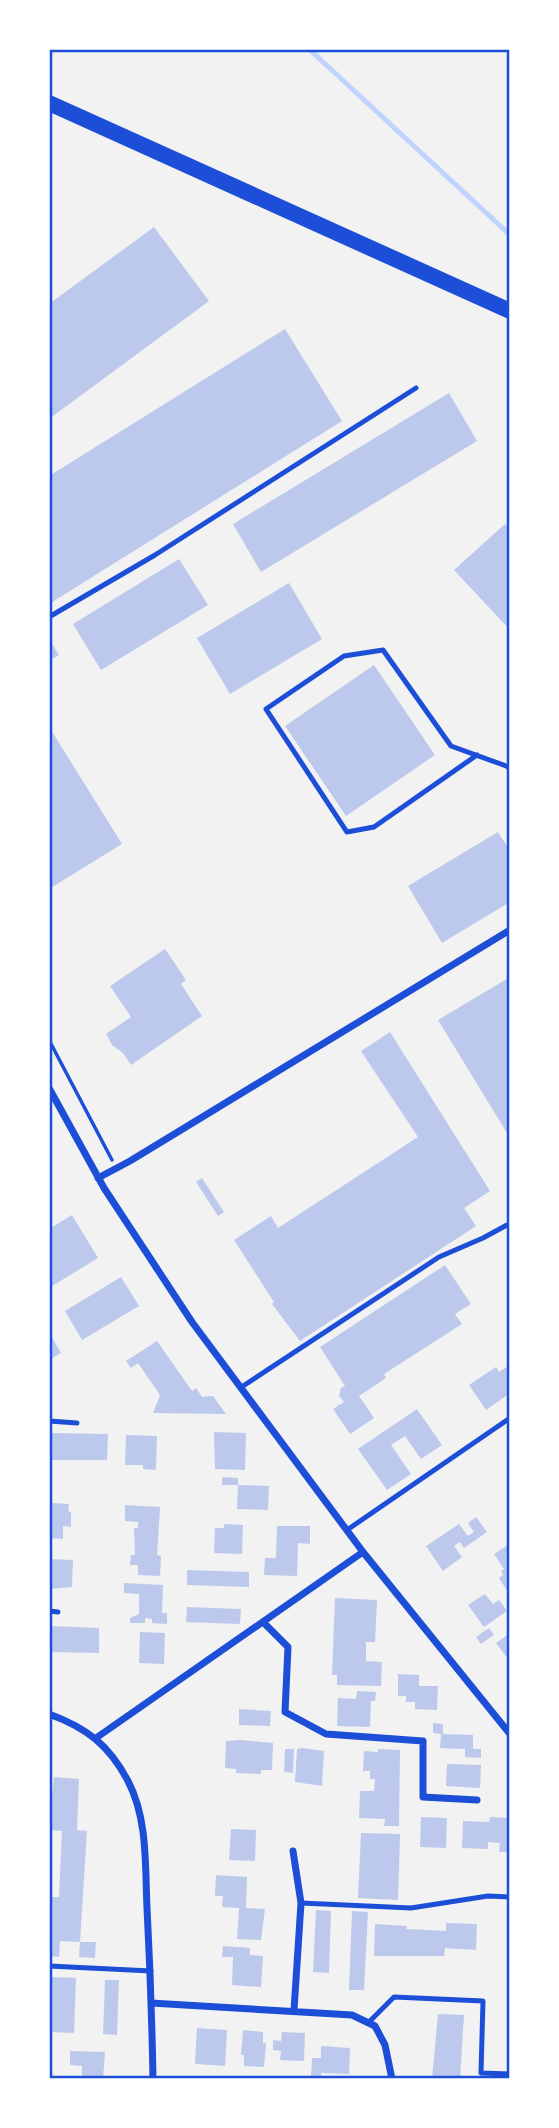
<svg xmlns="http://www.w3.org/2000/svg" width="559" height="2128" font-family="'PT Sans Narrow',sans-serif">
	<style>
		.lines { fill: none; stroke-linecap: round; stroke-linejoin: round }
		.stream { stroke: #bfd3fe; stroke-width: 5 }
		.building { fill: #bdc9ec }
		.path { stroke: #1d4ed8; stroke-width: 3.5 }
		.service { stroke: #1d4ed8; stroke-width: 5 }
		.minor { stroke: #1d4ed8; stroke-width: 7 }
		.primary { stroke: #1d4ed8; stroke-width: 16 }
		.neatline { fill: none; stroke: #1d4ed8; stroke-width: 2.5 }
	</style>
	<rect width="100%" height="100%" fill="#f2f2f2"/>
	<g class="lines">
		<path class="stream" d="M309,49L510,235"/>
	</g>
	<path class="building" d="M154,227L209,301L49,419V304Z
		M285,329L342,421L49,604V476Z
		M449,393L477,441L261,572L233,524Z
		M505,524L510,530V630L454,570Z
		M179,559L208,605L101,670L73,624Z
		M289,583L322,639L230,694L197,638Z
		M49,639L59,655L49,661Z
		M374,665L435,755L346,816L285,726Z
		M51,730L122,844L49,889V732Z
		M498,832L510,851V902L442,943L408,886Z
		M165,949L186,980L181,984L202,1016L131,1065L123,1053L112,1045L106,1034L131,1017L110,986Z
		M510,977V1138L438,1020Z
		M390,1032L490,1191L464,1208L476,1226L300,1341L272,1304L274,1302L234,1240L271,1216L278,1228L418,1137L361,1051Z
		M202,1178L224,1212L218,1216L196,1182Z
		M72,1215L98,1258L49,1288V1229Z
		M445,1265L471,1304L455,1314L462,1324L384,1374L386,1378L359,1396L374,1418L350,1434L333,1409L344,1402L339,1396L341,1388L345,1386L320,1347Z
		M121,1277L139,1306L82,1340L65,1311Z
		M49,1332L61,1353L49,1360Z
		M157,1341L192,1391L196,1388L202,1397L213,1396L226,1414L153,1413L160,1395L138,1363L131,1368L126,1361Z
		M508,1366L510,1369V1393L486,1410L469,1385L496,1367L499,1372Z
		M417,1409L442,1445L421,1459L405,1436L391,1445L411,1474L387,1490L358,1449Z
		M214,1432L246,1433L245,1470L215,1469Z
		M49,1433L108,1434L107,1460H49Z
		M126,1435L157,1436L156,1470L143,1469V1465H125Z
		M222,1477L238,1478V1485H222Z
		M238,1485L269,1486L268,1510L237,1509Z
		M52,1503L69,1504L68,1511L71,1512V1527L63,1526V1539L49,1538V1511H51Z
		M125,1505L160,1507L157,1555L161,1556L160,1576L138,1575V1565H130L131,1555H135L134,1528H138V1522L125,1521Z
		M476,1517L487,1532L464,1548L460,1542L454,1546L462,1557L443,1571L426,1546L459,1524L468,1536L474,1532L468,1523Z
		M224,1524L243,1525L242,1554L214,1553L215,1528H224Z
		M277,1526H310V1544L298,1543L297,1576L264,1575L265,1558H276Z
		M508,1545L510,1549V1595L499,1578L503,1575L501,1571L504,1569L494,1554Z
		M49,1559L73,1560L72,1587L49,1589Z
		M187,1570L249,1572V1587L187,1585Z
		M124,1583L163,1585L162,1613H167V1624L152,1623V1619L145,1618V1623H130V1618L139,1614V1594L124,1593Z
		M485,1594L493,1604L499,1600L507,1611L484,1627L468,1605Z
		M335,1598L377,1600L375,1642H366V1661L382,1662L381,1686L337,1685V1675H332Z
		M187,1607L241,1609L240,1624L186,1622Z
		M49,1626L99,1628V1653L49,1652Z
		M489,1628L494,1635L481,1644L476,1637Z
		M140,1632L165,1633L164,1664L139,1663Z
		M510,1633V1662L496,1643Z
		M398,1674L419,1675V1686H438L437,1710L415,1709V1702H406V1696H398Z
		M357,1691L376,1692L375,1701H371L370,1727L337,1726L338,1698L356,1699Z
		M239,1709L271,1711L270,1726L239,1725Z
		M433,1723L443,1724V1734L473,1735V1749H481V1758L465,1757V1749L440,1748L441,1734L433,1733Z
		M240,1740L273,1743L272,1770H261V1774L236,1773V1769L225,1768L226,1741Z
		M302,1748L324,1751L322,1786L295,1782L297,1749Z
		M285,1749H294L293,1773L284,1772Z
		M378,1749L400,1750L399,1826H384L385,1819L359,1818L360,1791H374L375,1779H370V1771H363L364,1751L378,1752Z
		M447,1764L481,1765L480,1788L446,1786Z
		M54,1777L79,1779L77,1830L87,1831L80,1942H96L95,1958L79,1957L80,1942L60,1941L59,1957L49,1956L50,1897H59L62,1831L49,1830Z
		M421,1817L447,1818L446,1848L420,1847Z
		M490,1817L510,1818V1852H499L500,1843L488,1842V1849L462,1848L463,1821L489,1822Z
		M231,1829L256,1830L255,1861L229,1860Z
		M361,1833L400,1834L398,1900L358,1898Z
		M216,1875L247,1877L246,1908L265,1909L261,1940L237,1939L239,1908L222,1907L223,1896H215Z
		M316,1910L331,1911L329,1973L313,1972Z
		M352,1911L368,1912L364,1990H349Z
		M446,1923L477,1924L476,1950L445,1948L444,1956H374L375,1924L407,1926L406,1929L446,1931Z
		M223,1946L250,1948V1955L263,1956L261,1987L232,1985L233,1957H222Z
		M49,1977L76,1978L74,2033L49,2032Z
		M105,1980H119L117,2035L103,2034Z
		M438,2014L464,2015L460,2079H432Z
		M197,2028L227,2030L225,2066L195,2064Z
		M243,2030L263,2032V2043H266L264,2067L244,2066V2055H241Z
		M282,2032L305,2033L304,2061L280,2060L281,2051L273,2050V2040L281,2041Z
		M321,2046L350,2048L349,2074L321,2073V2077L311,2076L312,2058H321Z
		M70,2051L105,2052L103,2079H82V2066L70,2065Z"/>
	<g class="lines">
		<path class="path" d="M49,1040L112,1160"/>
		<path class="service" d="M49,617L155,555L416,388
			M477,755L374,827L347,832L266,709L344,656L383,650L451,746L509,767
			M240,1388L439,1257L483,1238L507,1225
			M49,1421L77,1423
			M347,1530L510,1418
			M49,1611L58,1612
			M301,1903L411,1908L488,1896L510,1897
			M49,1966L151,1971
			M368,2023L394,1997L483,2001L481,2073L510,2074"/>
		<path class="minor" d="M509,767L510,768
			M49,1088L104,1188L192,1322L363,1552L510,1734
			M98,1178L130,1161L510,930
			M263,1622L288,1647L285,1712L326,1734L423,1741V1797L477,1800
			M49,1714C87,1728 109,1745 128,1781C148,1819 145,1866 147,1908C150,1965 152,2022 153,2079
			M96,1738L363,1552
			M293,1851L301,1903L294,2010
			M151,2003L352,2015L375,2026L385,2045L392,2079"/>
		<path class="primary" d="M49,103L510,311"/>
	</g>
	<rect width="559" height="2128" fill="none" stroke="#ffffff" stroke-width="102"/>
	<rect x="51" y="51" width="457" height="2026" class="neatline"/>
</svg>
